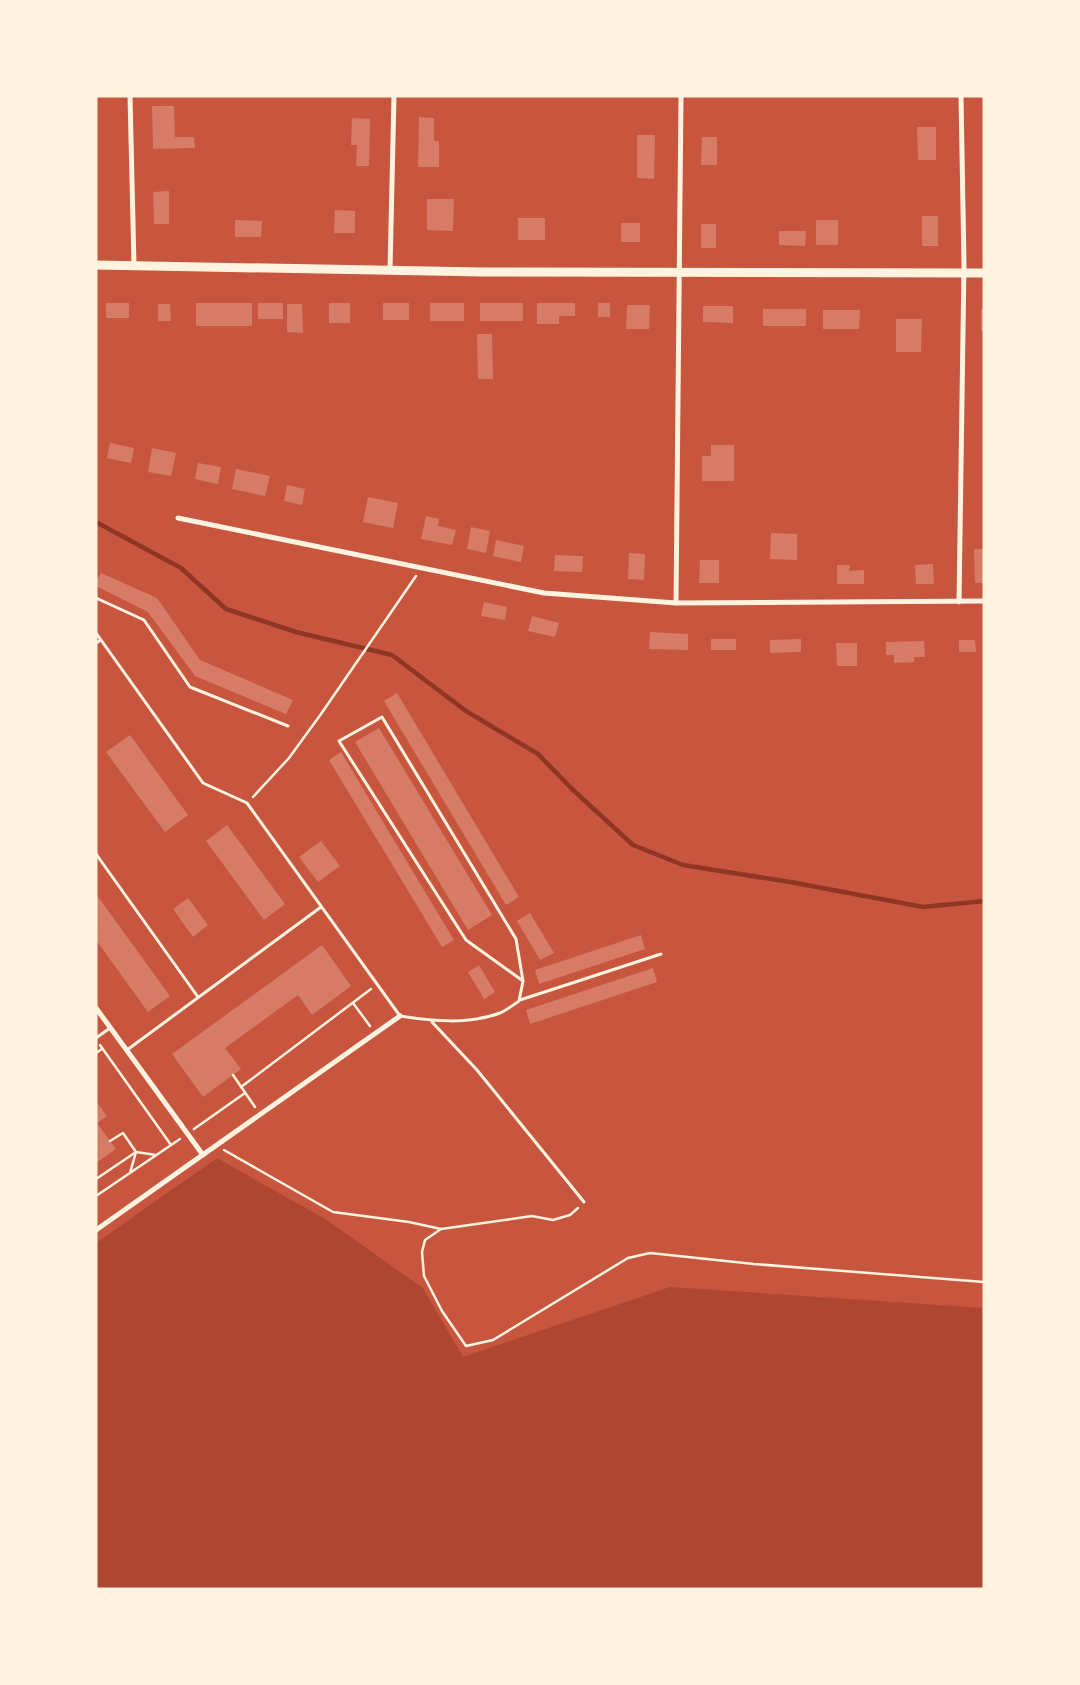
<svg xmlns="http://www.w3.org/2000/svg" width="1080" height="1685" font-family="'IBM Plex Serif',serif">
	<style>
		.green { fill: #ae4732 }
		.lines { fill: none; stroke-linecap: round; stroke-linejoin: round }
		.stream { stroke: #8f3625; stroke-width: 4.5 }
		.building { fill: #d67c66 }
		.path { stroke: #fff3e0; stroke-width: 2.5 }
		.service { stroke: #fff3e0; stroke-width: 3 }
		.minor { stroke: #fff3e0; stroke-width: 5 }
		.tertiary { stroke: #fff3e0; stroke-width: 9 }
	</style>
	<rect width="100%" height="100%" fill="#c8553d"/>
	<path class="green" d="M217,1158L325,1219L423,1288L463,1357L670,1287L984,1308V1589H96V1243Z"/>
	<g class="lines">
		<path class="stream" d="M96,522L181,568L226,609L296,632L392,655L466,711L538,754L572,789L633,845L683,865L796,883L923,907L984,901"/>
	</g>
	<path class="building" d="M152,106H174L175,137H194L195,148L153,149Z
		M419,117L434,118V141H439V167H418Z
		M352,118L370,119L369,166H356L357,145H351Z
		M917,127H936V160H918Z
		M637,135H655L654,179L637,178Z
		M702,137H717V165H701Z
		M169,191V224H154L153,192Z
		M427,199H454L453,231L427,230Z
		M335,210L355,211V233H334Z
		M922,216H938V246H922Z
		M518,218H545V240H518Z
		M235,220L262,221L261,237H235Z
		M816,220H838V245H816Z
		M621,223H640V242H621Z
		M701,224H716V248H701Z
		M779,231H806L805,246L779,245Z
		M106,303H129V318H106Z
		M196,303H252V326H196Z
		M258,303H283V319H258Z
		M329,303H350V323H329Z
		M383,303H409V320H383Z
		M430,303H464V321H430Z
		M480,303H523V321H480Z
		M537,303H575V316H559V324H537Z
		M598,303H610V317H598Z
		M158,304H170L171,321H158Z
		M287,304H302L303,333L287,332Z
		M627,305H650L649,329H626Z
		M703,306H733V323L703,322Z
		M763,309H806V326H763Z
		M981,309H984V331H981Z
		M823,310H860L859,329H823Z
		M896,319H922L921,352H896Z
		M477,334H492L493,379H478Z
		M110,443L134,448L131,463L107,458Z
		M711,445H734V481H702V456H711Z
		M152,448L176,453L171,476L148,472Z
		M198,463L221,467L218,484L195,479Z
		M236,469L270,476L265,496L232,489Z
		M287,485L305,489L302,505L284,501Z
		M368,497L398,503L393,528L363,522Z
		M426,516L439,519L438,526L456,530L452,545L421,539Z
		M471,527L490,531L486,553L467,549Z
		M771,533L797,534V560L770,559Z
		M496,540L524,546L521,562L493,556Z
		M974,549H984V583H975Z
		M629,553L645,554L644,580L628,579Z
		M555,555L583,556L582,572L554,571Z
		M700,560H719V583H699Z
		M933,564L934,584H916L915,565Z
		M837,565H850L849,571L864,570V584H837Z
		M101,573L157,598L200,660L293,700L286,714L195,676L148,612L96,586V581Z
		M484,602L507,607L505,620L481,616Z
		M532,616L559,623L555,637L528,631Z
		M650,632L688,634V650L649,649Z
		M711,639H736V650H711Z
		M801,639V652L770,653V640Z
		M959,640H975L976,652H959Z
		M924,641L925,657H914V662L894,663V655H886V642Z
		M836,643H857V666H837Z
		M397,693L519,897L506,905L384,701Z
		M379,728L492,915L468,930L355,742Z
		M130,735L188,815L165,832L106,752Z
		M341,752L454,940L442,947L329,760Z
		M227,825L285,904L264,920L206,841Z
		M321,841L340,866L318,882L299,857Z
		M96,894L170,996L148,1012L96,940Z
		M188,898L208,925L193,937L173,909Z
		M530,913L554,953L540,960L517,921Z
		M641,935L645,949L539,984L535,970Z
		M322,945L351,986L312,1015L298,995L225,1048L241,1069L203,1097L172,1054Z
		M479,965L495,992L484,999L468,972Z
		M653,968L657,982L530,1024L526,1010Z
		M96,1101L107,1116L97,1123L116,1149L96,1163Z"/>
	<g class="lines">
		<path class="path" d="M253,797L289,758L321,714L416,576
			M353,1003L370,1026
			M100,1045L171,1145
			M96,1053L102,1049
			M233,1075L255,1107
			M241,1087L371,989
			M194,1129L245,1093
			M110,1141L123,1133L136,1152L130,1173
			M224,1150L333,1212L409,1222L441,1229L532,1216L553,1220L570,1215L578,1208
			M96,1179L136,1152L156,1155
			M96,1196L180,1139
			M441,1229L425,1240L422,1252L424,1276L442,1311L466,1346L493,1340L628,1258L650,1253L754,1264L984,1282"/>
		<path class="service" d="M96,598L144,620L190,687L288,726
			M96,633L101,640
			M96,643L101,640L203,783L247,803L400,1016C432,1021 468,1025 500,1013C507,1010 513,1005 519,1001L523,981L516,939L382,717L339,741L466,940L523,981
			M96,854L198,997
			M520,1000L661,954
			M432,1022L477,1070L584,1202
			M96,1038L110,1028
			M127,1050L321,907"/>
		<path class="minor" d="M130,96L134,265
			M390,270L394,96
			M178,518L544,593L676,603L984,601
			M959,602L964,265L961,96
			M676,603L681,96
			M96,1008L203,1155
			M96,1230L400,1016"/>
		<path class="tertiary" d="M96,265L483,272L984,273"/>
	</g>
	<rect width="1080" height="1685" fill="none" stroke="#fff3e0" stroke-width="195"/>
</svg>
